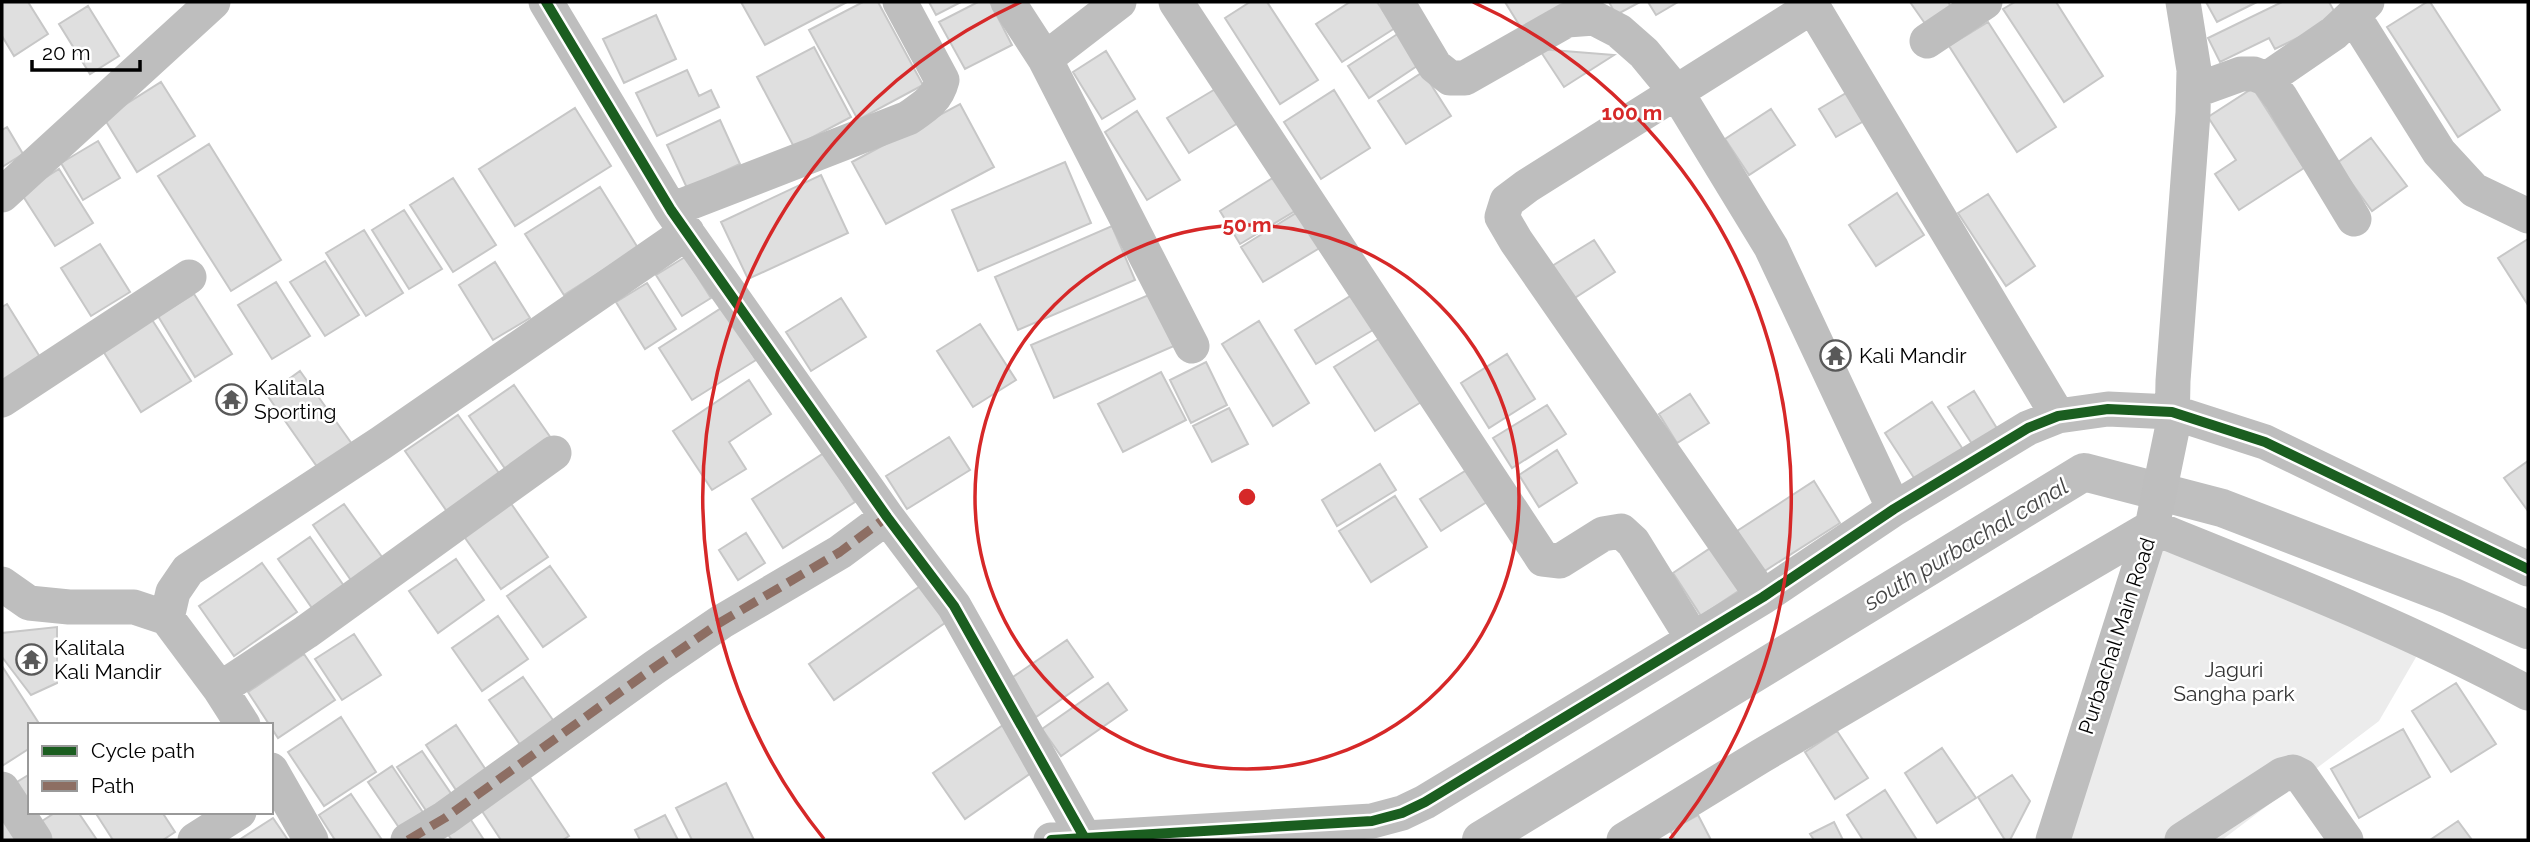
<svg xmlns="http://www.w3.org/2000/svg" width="2530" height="842" font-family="Raleway,sans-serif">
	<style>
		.green { fill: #ececec }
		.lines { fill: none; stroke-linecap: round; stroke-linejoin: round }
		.canal { stroke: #bfbfbf; stroke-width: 38 }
		.building { fill: #dfdfdf; stroke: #c7c7c7; stroke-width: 2 }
		.minor { stroke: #bebebe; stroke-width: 35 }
		.quiet { stroke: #8d6e63; stroke-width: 9; stroke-dasharray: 18 9; stroke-linecap: butt }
		.cycleway-casing { stroke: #fff; stroke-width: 15 }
		.cycleway { stroke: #1b5e20; stroke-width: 10 }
		.ring { fill: none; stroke: #d62828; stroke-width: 3.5 }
		.labels { text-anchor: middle; stroke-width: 5; stroke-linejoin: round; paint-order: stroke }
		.poi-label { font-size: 21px; fill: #000; stroke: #fff; text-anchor: start }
		.street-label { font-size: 21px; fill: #000; stroke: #fff }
		.park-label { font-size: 21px; fill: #333; stroke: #fff }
		.water-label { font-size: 23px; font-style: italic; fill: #444; stroke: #fff }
		.centre { fill: #d62828; stroke: #fff; stroke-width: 3.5 }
		.ring-label { font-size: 21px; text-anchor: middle; font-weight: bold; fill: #d62828; stroke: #fff; stroke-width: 5; stroke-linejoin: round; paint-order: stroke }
	</style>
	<rect width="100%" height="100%" fill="#fff"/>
	<path class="green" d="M2161,537L2430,633L2379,721L2222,840H2060Z"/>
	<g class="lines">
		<path class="canal" d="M1481,840L2084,472L2222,508L2451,596L2528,630"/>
	</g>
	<path class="building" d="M2,2H28L48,34L14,56L2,36Z
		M741,2H847L765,45Z
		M863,2H878L923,85L858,120L809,30Z
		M929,2H961L936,15Z
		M978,2H990L1012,45L965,69L939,22Z
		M1250,2H1267L1318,80L1280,104L1225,18Z
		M1350,2H1377L1395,28L1342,62L1316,24Z
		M1505,2H1569L1523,31Z
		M1609,2H1640L1616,15Z
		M1648,2H1678L1656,15Z
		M1910,2H1948L1952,8L1926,25Z
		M2015,2H2056L2103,76L2064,102L2003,9Z
		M2206,2H2257L2217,22Z
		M2282,2H2329L2338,18L2275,49L2269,38L2220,62L2208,38Z
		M2427,2H2430L2500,110L2458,137L2387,27Z
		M88,6L119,56L90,74L59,24Z
		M656,15L676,59L624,83L603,39Z
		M1988,22L2056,127L2017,152L1949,46Z
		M1399,33L1420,64L1369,98L1348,66Z
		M814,47L851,117L794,147L757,77Z
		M1539,49L1614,55L1564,87Z
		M1106,51L1135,99L1102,119L1073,72Z
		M687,70L699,96L711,90L719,107L657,136L636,93Z
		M1423,72L1451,116L1406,144L1378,101Z
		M161,82L195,136L137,172L104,118Z
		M1222,85L1243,120L1189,153L1167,118Z
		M2253,88L2304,168L2239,210L2215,174L2236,160L2208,117Z
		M1853,89L1869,118L1836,137L1819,109Z
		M1334,90L1370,148L1321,179L1284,122Z
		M960,104L994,167L886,224L852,162Z
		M575,108L611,166L515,226L479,169Z
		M1771,109L1795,145L1749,175L1725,139Z
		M1137,111L1180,180L1147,200L1105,132Z
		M720,120L740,164L687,188L667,145Z
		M7,127L23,154L2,167V130Z
		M2371,138L2407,186L2372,211L2337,163Z
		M98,141L120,178L83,200L61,163Z
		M209,144L281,260L231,291L158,176Z
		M1065,162L1091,223L978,271L952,210Z
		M59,169L93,223L55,246L21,193Z
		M1279,174L1300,208L1240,244L1220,211Z
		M821,175L848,233L748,279L721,222Z
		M453,178L496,245L453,272L410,205Z
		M600,187L638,248L564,295L525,234Z
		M1897,193L1924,235L1876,266L1849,225Z
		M1988,194L2035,266L2006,286L1958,213Z
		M404,210L442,269L409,289L372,230Z
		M1301,210L1323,246L1263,282L1241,247Z
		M1112,226L1135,280L1018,330L995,277Z
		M364,230L403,293L366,316L326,253Z
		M2528,239V305L2498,258Z
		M1594,240L1615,272L1573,299L1552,266Z
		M100,244L130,292L91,316L61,268Z
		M685,257L711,298L682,316L656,275Z
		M325,261L359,315L325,336L290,282Z
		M495,262L530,318L493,340L459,285Z
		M276,282L310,336L272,359L238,305Z
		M647,283L676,329L645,349L616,302Z
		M194,294L232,354L195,377L158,316Z
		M1151,294L1174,346L1054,398L1031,345Z
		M1352,295L1373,330L1316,364L1295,330Z
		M841,298L866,337L811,371L786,332Z
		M7,304L43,362L2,388V307Z
		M723,307L756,360L692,400L659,348Z
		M149,315L191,381L141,412L100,346Z
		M1259,321L1309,403L1273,426L1222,344Z
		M980,324L1016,380L973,407L937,351Z
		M1385,335L1426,399L1375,431L1334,367Z
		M1507,354L1535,399L1489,428L1461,383Z
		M1206,362L1227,405L1191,423L1170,380Z
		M300,371L352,444L318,468L267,395Z
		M1161,372L1186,420L1123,452L1098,404Z
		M749,380L771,414L729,442L746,469L712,490L673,431Z
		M514,385L553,441L508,473L469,416Z
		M1974,391L2001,435L1976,450L1948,407Z
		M1690,394L1709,423L1677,443L1659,414Z
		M1932,402L1964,451L1916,481L1885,433Z
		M1547,405L1566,434L1512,468L1493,438Z
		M1229,408L1248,444L1212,462L1193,426Z
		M458,415L501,476L448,513L405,451Z
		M949,437L970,470L907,509L886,476Z
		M1557,450L1577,483L1539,507L1519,475Z
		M824,453L855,502L783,548L752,499Z
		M2528,461V511L2504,478Z
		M1478,463L1498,495L1441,531L1420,499Z
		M1380,464L1396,490L1337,526L1322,500Z
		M1814,481L1840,523L1763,572L1737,531Z
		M1395,496L1427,547L1371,582L1339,531Z
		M510,502L548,557L501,589L463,535Z
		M344,504L387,564L355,586L313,525Z
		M746,533L765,563L738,580L719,550Z
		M310,537L344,586L312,608L278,559Z
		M1712,547L1740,590L1701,616L1673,573Z
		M456,559L484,600L438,633L409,591Z
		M262,563L297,612L234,656L199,606Z
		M550,566L586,617L543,647L507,596Z
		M929,580L955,616L834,700L809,664Z
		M498,616L528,659L482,691L452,648Z
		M57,627V683L31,695L2,657V633Z
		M354,634L381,675L342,700L315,659Z
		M1067,640L1093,677L1036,717L1010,679Z
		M304,654L335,700L278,738L248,692Z
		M2,666L40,725H30V748L2,766Z
		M523,677L555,723L521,746L489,700Z
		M1108,683L1127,710L1061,756L1042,729Z
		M2456,683L2496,744L2451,772L2412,711Z
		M341,717L376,772L324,806L288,752Z
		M1009,721L1041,766L965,819L933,773Z
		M456,725L488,773L458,793L426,745Z
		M2403,729L2430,777L2359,818L2331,769Z
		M1837,731L1868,778L1835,799L1805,752Z
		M1942,748L1976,798L1937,823L1905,773Z
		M422,751L452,795L427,812L397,767Z
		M392,766L428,820L404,835L368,782Z
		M527,773L569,836L563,840H501L478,805Z
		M30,774V812L12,785Z
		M2012,775L2030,801L2010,840H2005L1978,797Z
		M726,783L754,840H692L676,808Z
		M1885,790L1917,840H1863L1847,815Z
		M351,794L382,840H335L319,815Z
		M56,812H78L97,840H46L36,825Z
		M95,812H162L175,832L163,840H113Z
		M665,815L678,840H640L635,830Z
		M1698,815L1711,840H1675L1670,830Z
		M2,816L21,840H2Z
		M469,817L484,840H452L446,832Z
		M273,818L288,840H239Z
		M2458,821L2472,840H2430Z
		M1834,822L1843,840H1814L1810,834Z"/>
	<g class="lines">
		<path class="minor" d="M546,2L671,210L887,517L954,606L1084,837
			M1008,2L1045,59
			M1119,2L1045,59L1192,346
			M1176,2L1543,559L1560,561L1603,534L1621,531L1633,542L1693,639
			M1397,2L1435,66L1450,78H1465L1567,20L1594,18L1619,31L1644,53L1677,93L1771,247L1894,509
			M1810,2L2058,416
			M2353,15L2439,152L2474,190L2528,216
			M1927,41L1985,2
			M2267,79L2334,33L2367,2
			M2194,91L2241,74H2254L2267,79L2281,98L2354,219
			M2,195L213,2
			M671,210L908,118C924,107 937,100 942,80L900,2
			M2,400L189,277
			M2,584L29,603L69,607H134L167,618L220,689L243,725
			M1763,597L1516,241L1502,217L1507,201L1527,186L1813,6
			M167,618L173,592L188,570L381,443L687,232
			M220,689L306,632L554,453
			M271,770L311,840
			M2,789L35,840
			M195,840L239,812
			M408,840L445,818L655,667L721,622L840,552L887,517
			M1051,840L1372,821L1402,813L1425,802L1763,597L1894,509L2028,428L2058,416L2108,409L2172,412L2265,442L2528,569
			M1624,840L1761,756L2152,527C2279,578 2407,628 2528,693
			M2053,840L2152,527L2172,430L2173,381L2193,113L2194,70L2183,2
			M2182,840L2282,775L2293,772L2301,776L2346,840"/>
		<path class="quiet" d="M408,840L445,818L655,667L721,622L840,552L887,517"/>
		<defs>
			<path id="cycleway" d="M546,2L671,210L887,517L954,606L1084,837
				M1051,840L1372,821L1402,813L1425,802L1763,597L1894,509L2028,428L2058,416L2108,409L2172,412L2265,442L2528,569"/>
		</defs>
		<use href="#cycleway" class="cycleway-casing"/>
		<use href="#cycleway" class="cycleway"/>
	</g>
	<g class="ring">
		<circle cx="1247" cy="497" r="272"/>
		<path d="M824 839A544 544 0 0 1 1021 2M1473 2A544 544 0 0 1 1670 839"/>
	</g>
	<defs>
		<symbol id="temple-ring" viewBox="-11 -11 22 22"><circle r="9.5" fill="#fff" stroke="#595959" stroke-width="1.5"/><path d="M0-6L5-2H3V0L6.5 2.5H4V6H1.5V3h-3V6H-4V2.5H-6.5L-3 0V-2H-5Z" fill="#595959"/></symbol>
	</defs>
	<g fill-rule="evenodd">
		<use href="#temple-ring" x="1818" y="338" width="35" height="35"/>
		<use href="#temple-ring" x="214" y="382" width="35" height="35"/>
		<use href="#temple-ring" x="14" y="642" width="35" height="35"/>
	</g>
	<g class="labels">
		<g class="poi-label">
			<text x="1859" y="363">Kali Mandir</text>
			<text x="254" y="395">Kalitala<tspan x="254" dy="24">Sporting</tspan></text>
			<text x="54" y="655">Kalitala<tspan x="54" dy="24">Kali Mandir</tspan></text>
		</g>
		<g class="street-label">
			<text transform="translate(2117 636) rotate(-72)" y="7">Purbachal Main Road</text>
		</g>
		<g class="park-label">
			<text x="2234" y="677">Jaguri<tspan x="2234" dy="24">Sangha park</tspan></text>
		</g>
		<g class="water-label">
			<text transform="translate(1966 544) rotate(-31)" y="8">south purbachal canal</text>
		</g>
	</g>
	<circle cx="1247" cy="497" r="10" class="centre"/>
	<g class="ring-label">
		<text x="1632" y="120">100 m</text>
		<text x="1247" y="232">50 m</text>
	</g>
	<rect width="2530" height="842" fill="none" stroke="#000000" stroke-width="7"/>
	<rect x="28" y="723" width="245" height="91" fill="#ffffff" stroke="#999999" stroke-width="2"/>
	<rect x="42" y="746" width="35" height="10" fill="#1b5e20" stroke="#999999" stroke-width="2"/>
	<text x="91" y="758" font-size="21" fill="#000000">Cycle path</text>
	<rect x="42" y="781" width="35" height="10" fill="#8d6e63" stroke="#999999" stroke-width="2"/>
	<text x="91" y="793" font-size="21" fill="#000000">Path</text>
	<path d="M32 60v10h108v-10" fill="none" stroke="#000000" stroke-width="3.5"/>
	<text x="42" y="60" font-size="21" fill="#000000" stroke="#ffffff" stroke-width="5" paint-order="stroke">20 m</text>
</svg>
